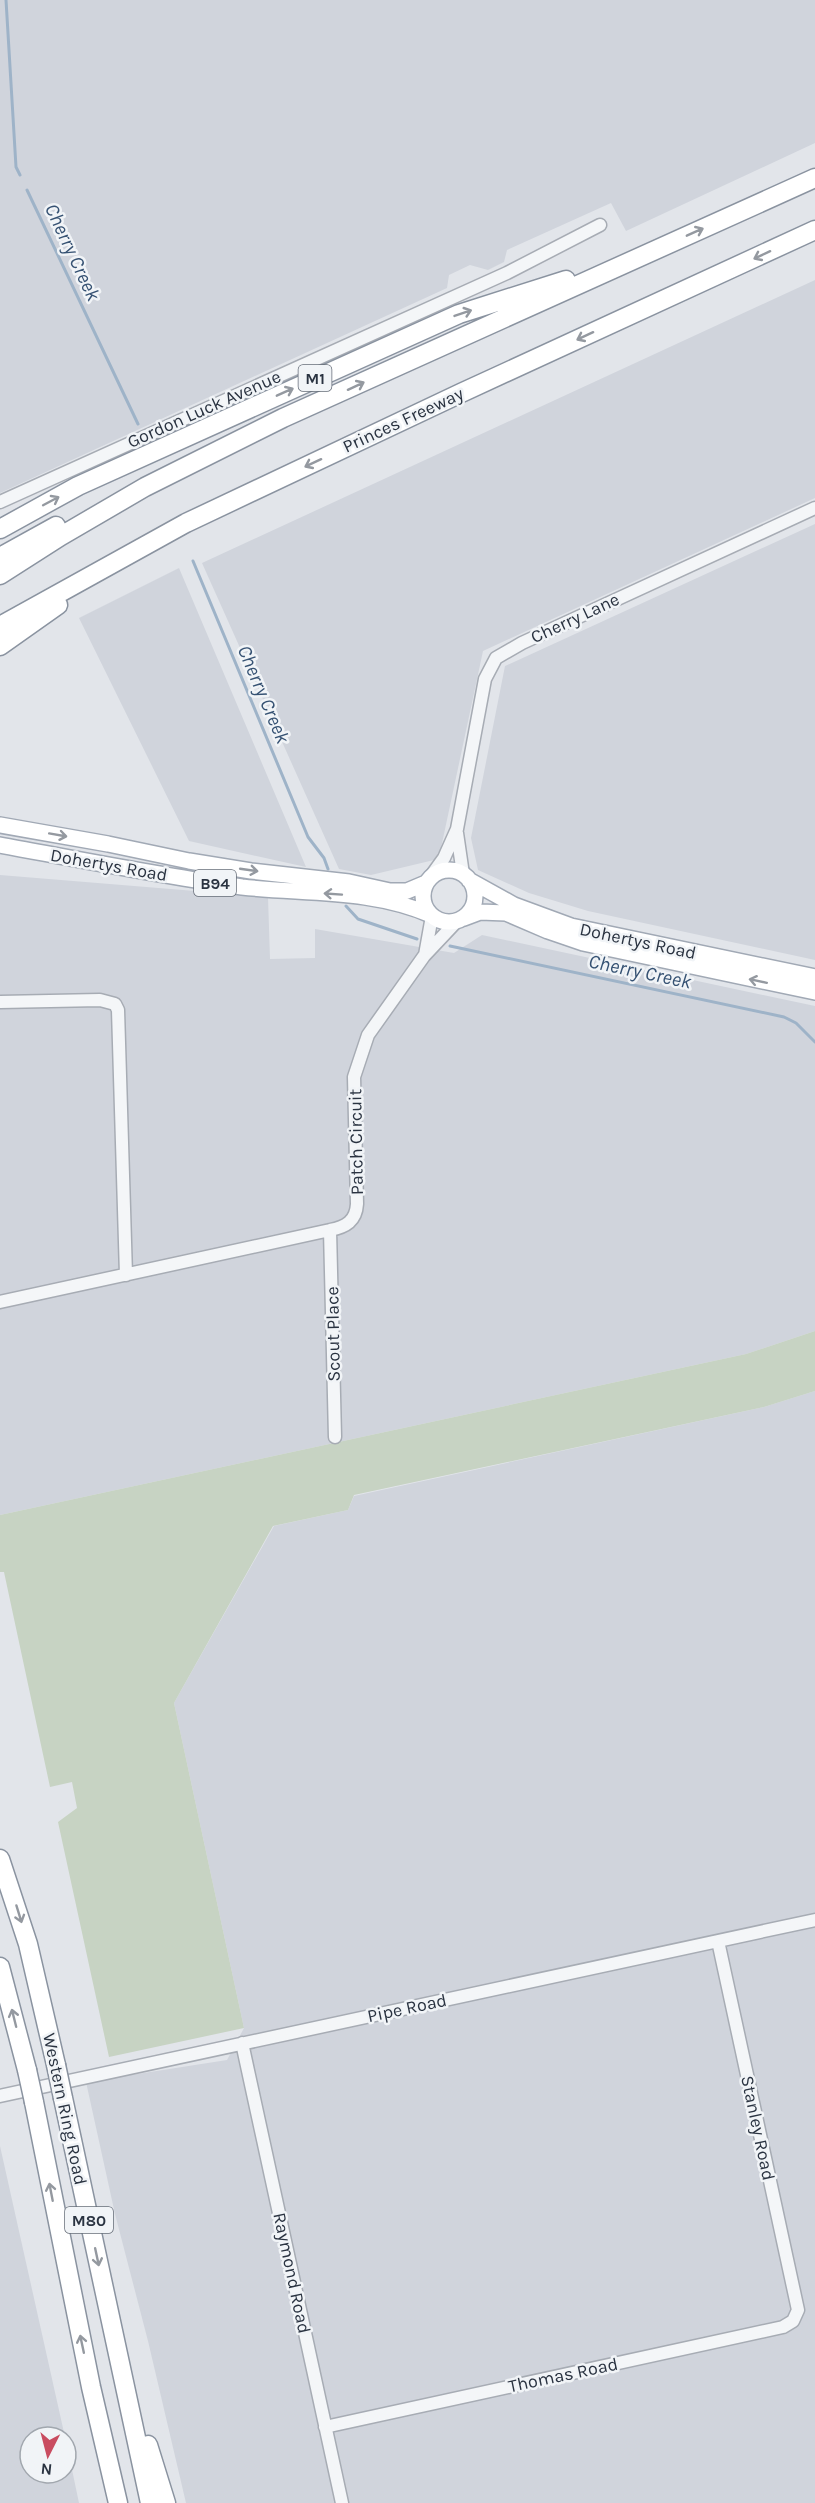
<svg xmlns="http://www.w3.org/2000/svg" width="815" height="2503" font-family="Karla,sans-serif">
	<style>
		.built { fill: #d0d4dc }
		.green { fill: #c7d3c3 }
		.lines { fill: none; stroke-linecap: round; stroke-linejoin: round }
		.stream { stroke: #9eb3c8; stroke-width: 3 }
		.minor-casing { stroke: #a7acb4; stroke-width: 15 }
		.major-casing { stroke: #a1a9b5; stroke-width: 18 }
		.highway-casing { stroke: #8a93a0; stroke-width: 21 }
		.minor { stroke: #f4f6f8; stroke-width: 12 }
		.major { stroke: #fff; stroke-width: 15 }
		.highway { stroke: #fff; stroke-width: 18 }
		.highway-bridge-casing { stroke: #8a93a0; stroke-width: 21; stroke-linecap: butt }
		.highway-bridge { stroke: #fff; stroke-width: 18 }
		.oneway { stroke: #9499a0 }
		.labels { text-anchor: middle; stroke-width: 5; stroke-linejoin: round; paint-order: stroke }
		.shield { fill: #f1f4f7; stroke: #666d78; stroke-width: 1.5 }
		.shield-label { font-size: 16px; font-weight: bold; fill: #2a3341 }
		.street-label { font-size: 18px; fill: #2a3341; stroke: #f1f4f7 }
		.water-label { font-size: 20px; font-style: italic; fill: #365273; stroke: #f1f4f7 }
	</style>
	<rect width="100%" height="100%" fill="#e2e5ea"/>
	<path class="built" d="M0,0H815V143L626,231L611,203L507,250L504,262L488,270L470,265L449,275L447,288L0,493Z
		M815,280V498L483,651L441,848L434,860L371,875L339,869L202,563Z
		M815,524V960L588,911L529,893L478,870L471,838L505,666Z
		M179,568L306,867L189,841L79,618Z
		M0,875L268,897L270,959L315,958V929L454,953L482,935L815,1006V1331L746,1354L0,1515Z
		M815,1391V2503H186L148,2341L115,2214L86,2082L227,2060L244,2028L174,1703L274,1526L348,1510L354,1496L764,1407Z
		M0,2146L65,2437H30V2473H66V2441L79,2503H0Z"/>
	<path class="green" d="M815,1331V1391L764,1407L354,1495L348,1510L273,1526L174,1703L244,2028L109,2057L58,1822L77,1808L72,1782L50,1787L4,1572H0V1515L746,1354Z"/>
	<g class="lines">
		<path class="stream" d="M6,0L16,167L20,175
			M27,190L138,424
			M193,561L308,837L324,858L328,869
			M346,906L358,919L417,939
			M450,946L784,1017L796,1023L815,1042"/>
		<defs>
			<path id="minor" d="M0,502L507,273L600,225
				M457,833L463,874
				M431,876L444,858L457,829L485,679L496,658L522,643L815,508
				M425,955L432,916
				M0,1002L100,1000L115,1004L118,1010L126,1275
				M330,1230L335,1437
				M0,1302L330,1230C346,1227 356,1221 357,1204L354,1077L368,1035L424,956L457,921
				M242,2043L342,2503
				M0,2096L815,1920
				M325,2427L783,2327L793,2321L798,2310L718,1941"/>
			<path id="major" d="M0,825L108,844L189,861L251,871L349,882L390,891H407L426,883
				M0,845C81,860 161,876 242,887C305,894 372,889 431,915
				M423 896a26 26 0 1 1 52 0a26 26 0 1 1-52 0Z
				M469,880L514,905L571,926L815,977
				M464,918L480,912L506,913L548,931L583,943L815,992"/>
			<path id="highway" d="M0,529L78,486L459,314L566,280
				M0,557L56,526
				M0,575L61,536L145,487L283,418L815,178
				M0,626L186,523L461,393L815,230
				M0,646L58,605
				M0,1859L28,1944L56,2065
				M0,1967L27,2070
				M63,2098L150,2503
				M34,2102L91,2387L118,2503
				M148,2445L166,2503"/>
		</defs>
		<use href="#minor" class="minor-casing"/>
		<use href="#major" class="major-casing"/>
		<use href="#highway" class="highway-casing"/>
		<use href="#minor" class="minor"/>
		<use href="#major" class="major"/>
		<use href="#highway" class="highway"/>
		<defs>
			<path id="highway-bridge" d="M56,2065L63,2098
				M27,2070L34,2102"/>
		</defs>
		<use href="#highway-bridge" class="highway-bridge-casing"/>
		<use href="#highway-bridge" class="highway-bridge"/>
	</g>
	<defs><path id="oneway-shaft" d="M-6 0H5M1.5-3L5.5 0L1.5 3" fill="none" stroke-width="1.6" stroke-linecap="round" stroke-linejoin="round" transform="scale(1.5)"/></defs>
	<g class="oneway">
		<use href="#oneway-shaft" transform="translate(695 232) rotate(-24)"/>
		<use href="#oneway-shaft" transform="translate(762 255) rotate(155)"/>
		<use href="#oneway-shaft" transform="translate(463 313) rotate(-19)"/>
		<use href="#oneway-shaft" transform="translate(585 336) rotate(155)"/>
		<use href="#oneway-shaft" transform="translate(356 386) rotate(-25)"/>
		<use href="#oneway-shaft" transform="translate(285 392) rotate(-24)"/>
		<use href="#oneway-shaft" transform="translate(313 463) rotate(155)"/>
		<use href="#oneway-shaft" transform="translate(51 501) rotate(-28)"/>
		<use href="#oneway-shaft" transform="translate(58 835) rotate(10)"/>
		<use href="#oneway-shaft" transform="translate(249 870) rotate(8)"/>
		<use href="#oneway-shaft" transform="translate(333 894) rotate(-176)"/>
		<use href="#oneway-shaft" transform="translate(758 981) rotate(-168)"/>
		<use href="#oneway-shaft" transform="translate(19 1914) rotate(73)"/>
		<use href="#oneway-shaft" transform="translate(14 2018) rotate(-104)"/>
		<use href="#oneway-shaft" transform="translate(51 2192) rotate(-101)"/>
		<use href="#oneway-shaft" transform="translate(97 2257) rotate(78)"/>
		<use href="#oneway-shaft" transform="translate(82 2344) rotate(-102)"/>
	</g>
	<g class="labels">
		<g class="shield">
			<rect x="298.5" y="365" width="33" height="26" rx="4.5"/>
			<rect x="194" y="870" width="42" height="26" rx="4.5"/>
			<rect x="65" y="2207" width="48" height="26" rx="4.5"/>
		</g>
		<g class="shield-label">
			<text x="315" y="384">M1</text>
			<text x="215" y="889">B94</text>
			<text x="89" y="2226">M80</text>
		</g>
		<g class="street-label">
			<text transform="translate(204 409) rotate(-24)" y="6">Gordon Luck Avenue</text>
			<text transform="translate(403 420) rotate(-25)" y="6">Princes Freeway</text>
			<text transform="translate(575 618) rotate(-25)" y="6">Cherry Lane</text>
			<text transform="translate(109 865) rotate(10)" y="6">Dohertys Road</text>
			<text transform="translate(638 941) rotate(12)" y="6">Dohertys Road</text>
			<text transform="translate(356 1142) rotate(-91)" y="6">Patch Circuit</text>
			<text transform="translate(333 1334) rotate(-91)" y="6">Scout Place</text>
			<text transform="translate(407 2008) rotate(-12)" y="6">Pipe Road</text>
			<text transform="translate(65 2109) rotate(78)" y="6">Western Ring Road</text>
			<text transform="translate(758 2128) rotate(78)" y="6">Stanley Road</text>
			<text transform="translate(292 2273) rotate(78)" y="6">Raymond Road</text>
			<text transform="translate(563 2375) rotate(-12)" y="6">Thomas Road</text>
		</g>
		<g class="water-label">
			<text transform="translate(73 252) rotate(65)" y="7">Cherry Creek</text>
			<text transform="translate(264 694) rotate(67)" y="7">Cherry Creek</text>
			<text transform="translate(640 971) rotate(12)" y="7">Cherry Creek</text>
		</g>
	</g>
	<g transform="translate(48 2455) rotate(186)"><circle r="28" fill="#f1f4f7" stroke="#a1a7ae" stroke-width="1.5"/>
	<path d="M0-4.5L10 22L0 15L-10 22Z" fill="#c94c60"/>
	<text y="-9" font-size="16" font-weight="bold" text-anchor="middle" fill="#2a3341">N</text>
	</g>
</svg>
